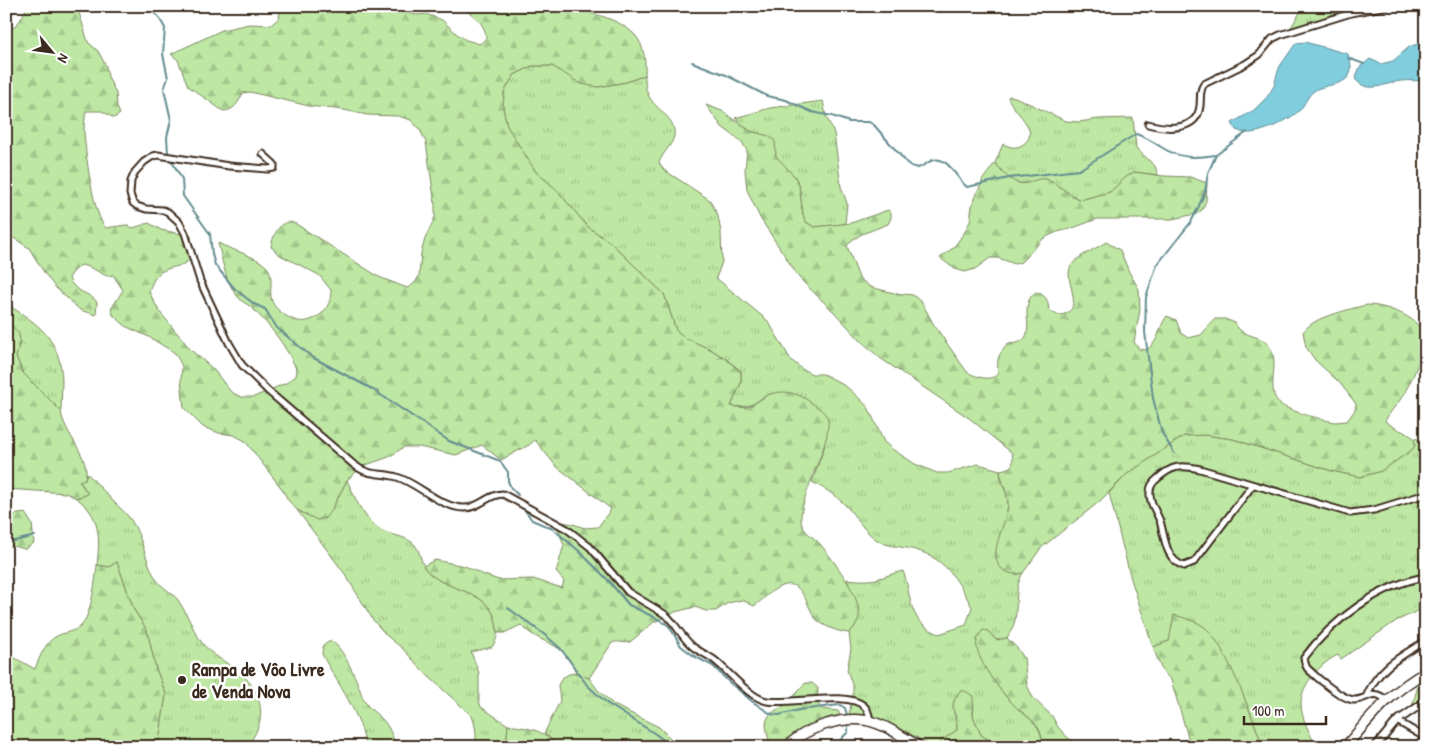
<svg xmlns="http://www.w3.org/2000/svg" width="1432" height="753" font-family="'Patrick Hand',sans-serif">
	<style>
		.grass { fill: url(#grass-tufts); stroke: #7c8860 }
		.forest { fill: url(#forest-firs); stroke: #7c8860 }
		.water { fill: #80cdde; stroke: #648c91 }
		.lines { fill: none; stroke-linecap: round; stroke-linejoin: round }
		.stream { stroke: #648c91; stroke-width: 2 }
		.minor-casing { stroke: #3b2a1e; stroke-width: 9 }
		.tertiary-casing { stroke: #3b2a1e; stroke-width: 10 }
		.trunk-casing { stroke: #3b2a1e; stroke-width: 12 }
		.minor { stroke: #fff; stroke-width: 5 }
		.tertiary { stroke: #fff; stroke-width: 6 }
		.trunk { stroke: #fff; stroke-width: 9 }
		.poi-dot { fill: #3b2a1e; stroke: #fff; stroke-width: 2 }
		.labels { text-anchor: middle; stroke-width: 5; stroke-linejoin: round; paint-order: stroke }
		.poi-label { font-size: 19px; font-weight: bold; fill: #3b2a1e; stroke: #fff; text-anchor: start }
	</style>
	<defs>
		<pattern id="grass-tufts" width="24" height="20" patternUnits="userSpaceOnUse" patternTransform="scale(1.25)"><rect width="24" height="20" fill="#bde7a3"/><path d="M3 7l-1-3M5 7V3M7 7l1-3M15 17l-1-3M17 17v-4M19 17l1-3" fill="none" stroke="#a3c68c"/></pattern>
		<pattern id="forest-firs" width="22" height="20" patternUnits="userSpaceOnUse" patternTransform="scale(1.25)"><rect width="22" height="20" fill="#bde7a3"/><path d="M5 1l3.5 6h-7zM16 11l3.5 6h-7z" fill="#a3c68c"/></pattern>
	</defs>
	<rect width="100%" height="100%" fill="#fff"/>
	<filter id="ink" filterUnits="userSpaceOnUse"><feTurbulence type="fractalNoise" baseFrequency=".02" numOctaves="2"/><feDisplacementMap in="SourceGraphic" scale="10" xChannelSelector="R" yChannelSelector="G"/><feConvolveMatrix kernelMatrix="1 2 1 2 8 2 1 2 1" color-interpolation-filters="sRGB"/></filter>
	<g filter="url(#ink)">
		<path class="grass" d="M1304,6H1389L1392,9L1351,13L1290,29Z
			M532,66H552L598,87L626,82L645,75C645,81 645,88 648,94C654,110 677,117 674,136C672,146 662,153 659,163L664,170L710,200L718,216L721,232L722,262L716,278L768,321L791,360L802,369L812,374H823L835,380L848,388L858,397L868,407L884,442L892,449L915,464L937,473H948L978,464L1000,470L1001,480L1007,495L1008,505L1006,516L1015,575L1023,573C1014,586 1018,604 1015,620C1014,626 1010,632 1007,638L996,640L988,631L977,640C982,665 995,686 1013,704C1024,716 1040,722 1042,739L1033,747H1001L992,743L981,735L973,716L974,704L960,691C946,708 958,714 957,730L941,741L939,747H934C906,732 881,715 849,715L853,694V687L847,670L851,649L849,633L855,626L847,579C856,580 866,581 876,579C885,577 893,573 903,571C911,590 907,612 925,626C929,630 935,632 939,634L966,625L972,607C957,579 944,556 911,549C899,546 888,547 877,540C865,532 858,520 849,509C838,497 826,489 812,482L825,445L801,397L764,396C753,406 746,408 731,406L741,383V371L726,359L710,349L685,338L676,330L664,294L611,243L588,227L556,189L536,172L526,159L507,126L503,108L504,92L514,75Z
			M1009,96L1015,97L1066,121L1079,122L1099,119L1133,118L1136,148L1155,166L1158,175L1134,172L1110,192L1080,200L1046,179C1017,186 1014,187 995,163L1003,144C1010,147 1015,149 1022,145C1043,132 1015,114 1008,98Z
			M823,101L826,116L834,133L841,187L847,203L845,224L814,227L806,222L803,215L799,185L795,177L780,162L757,133L750,131L735,118L770,108Z
			M6,304C38,323 61,339 62,381C62,391 61,401 61,411L23,373L16,357L20,341L12,325L6,319Z
			M1205,435L1233,439L1332,471L1360,477L1381,471L1412,450L1415,445L1414,438L1426,442V607L1396,621L1341,659L1338,655C1322,662 1301,684 1301,703C1301,716 1307,728 1313,740L1308,747H1263L1249,709L1230,666L1169,641L1153,647L1131,579L1109,493L1127,474L1184,436Z
			M87,473C96,482 104,492 113,501C119,508 126,512 131,520C143,538 145,561 156,579C162,588 172,592 178,600C187,613 192,628 200,640C215,663 243,664 257,695C265,715 259,730 247,747H158L166,694L156,669L147,630L134,610L117,562L109,567L97,565C100,538 101,515 76,498L88,494L79,480L85,479Z
			M347,480C356,500 365,524 387,533C397,536 407,537 415,545C422,554 420,564 428,572C448,592 489,589 496,622C498,633 498,639 492,647L471,652L479,673V701L481,707L508,725L506,747H475C477,736 476,727 472,716L426,674L402,648L387,636L373,620L345,574L297,510L307,515L331,511Z
			M331,641C342,646 355,676 359,687C361,692 362,698 365,702C369,709 376,713 382,719C389,726 393,737 396,747H365C363,716 336,682 322,654L323,645Z
			M576,673L589,678L598,690L614,705L659,727L673,741L668,747H557L548,736L544,734L560,701L558,685L562,678L569,674Z
			M1426,681V700L1414,708L1413,703L1418,686Z"/>
		<path class="forest" d="M27,6H77L88,42L98,51L106,66L108,77L116,93L117,107L120,114L114,118L102,111H86C85,117 84,124 84,131C85,150 93,216 106,228L126,225L133,228L149,223L161,230L191,236L193,256C179,275 158,258 149,292L159,311L191,350L213,369L231,392L241,397H254L286,383L296,376L297,371C288,348 269,324 251,307C247,304 242,302 239,298C225,283 223,262 218,243C231,250 257,256 267,267C275,276 268,290 272,301C273,305 278,310 282,313C295,323 307,325 321,314C328,308 331,300 331,290L319,275L280,255L271,247C273,235 281,216 296,224L379,277L407,288C413,285 416,282 419,276L421,253L425,239L435,217V205L426,142L420,130L411,120L398,116L367,115L344,110L309,106L250,92L243,93C238,103 234,111 223,111L188,86L178,60L171,54L222,30L249,24L271,25L279,18L280,13L277,6C287,6 298,4 308,6C317,8 322,15 332,11V6H387L401,12L417,15L426,14L442,20L457,34L466,40L480,44L486,38C486,23 472,15 461,6C507,6 602,0 635,35C644,45 646,61 645,75L626,82L598,87L581,84L552,66H532L514,75L504,92L503,108L507,126L536,172L556,189L588,227L611,243L664,294L676,330L685,338L710,349L726,359L741,372V383L731,406C736,407 742,408 747,407C754,405 757,401 763,398C776,389 793,391 806,399C813,405 825,410 828,419C829,424 827,430 827,434C824,456 795,508 802,525C806,534 815,538 820,544C833,560 862,597 859,617C858,623 853,629 849,633C839,632 825,627 817,620C806,608 804,578 782,586C770,590 765,599 754,606L742,600L728,603L716,611H706L695,607L675,612L654,622L630,642C623,644 618,640 612,643L589,678L576,673C564,639 542,647 521,625L504,633H497C497,584 443,596 423,566L435,560L465,566L484,575L499,580L533,579L562,588L564,581L556,572L564,545L557,527L562,522L573,524L585,528L598,527L611,509L556,466L535,440L529,445L501,460L482,445L456,455L419,447H404L389,457L363,466L356,472L347,480L331,511L325,518L317,520L297,510L288,500L282,489L245,441L234,435L219,433L203,427L184,408L181,379L182,366L175,353L149,337L127,327L113,315L111,309L123,290L113,275L107,276L89,267L81,265L73,272L69,278C73,292 89,292 97,302L96,315L80,310L55,287L45,274L29,248L6,233V31C18,28 23,16 27,6Z
			M706,105L722,111L750,131L769,136L775,141L776,156L795,177L799,185L803,215L806,222L814,227L851,223L888,210L891,213V218L888,224L862,234L852,240L847,246L859,278L870,287L894,293L913,295L922,303L934,325L967,372C977,377 989,382 998,374C997,359 997,356 1008,344C1046,343 1013,307 1036,292C1046,295 1048,300 1049,310C1055,314 1059,317 1067,313C1083,304 1063,279 1071,266C1077,256 1096,249 1106,242L1120,250L1129,272L1139,289L1140,310L1134,342L1139,349L1146,350C1161,340 1157,329 1167,316L1176,320L1181,333L1188,338L1201,335L1215,319H1225L1235,323C1241,339 1264,333 1271,349C1278,363 1270,380 1274,395C1275,397 1278,403 1280,404C1286,410 1326,421 1335,422C1339,422 1343,421 1347,421L1355,410L1356,404L1340,383L1315,360L1306,347L1303,332C1307,327 1312,323 1318,320C1326,316 1361,305 1369,305C1387,306 1424,318 1424,339C1423,357 1410,385 1400,400C1395,407 1389,413 1385,421C1394,429 1405,431 1414,438L1415,445L1412,450L1381,471L1360,477L1332,471L1233,439L1205,435L1184,436L1127,474L1099,502L1041,548L1023,573C1015,575 1008,574 1001,568C986,553 1008,523 1008,504C1008,492 1001,482 1000,470C1011,468 1015,466 1012,453L969,418L880,358L861,341L835,313L800,279L760,218L747,190L745,169L747,151L742,142L722,127Z
			M995,163C1005,174 1014,188 1030,182C1035,180 1040,178 1046,179C1056,182 1069,195 1080,200L1110,192L1126,177L1134,172L1164,176L1190,177L1207,183L1206,201L1202,210L1196,214L1172,219H1097L1070,229L1057,232L1044,238L1021,262L1015,264L998,258H990L975,269L965,272L955,269L940,258L954,247L966,230L970,221L972,206L983,179Z
			M6,319L19,334L20,341L16,357L23,373L61,411C63,433 92,458 85,479L79,481L88,494L76,498L66,493L6,489Z
			M25,513L32,524L34,543L25,549L13,546L6,547V516Z
			M117,562L134,610L147,630L156,669L166,694L158,747H6V653L35,669C40,656 46,640 59,635C66,632 76,631 81,626C91,616 96,578 97,565L109,567Z
			M1174,615C1184,618 1194,620 1203,626C1225,640 1253,720 1263,747H1191L1171,680L1162,671L1153,647L1169,641Z
			M983,630L988,631L996,640L1007,638L1018,649L1024,658L1027,685L1033,698L1052,716L1058,727L1067,737L1081,747H1033L1042,739C1040,721 1023,715 1013,704C1001,692 973,657 977,640C978,637 981,632 983,630Z
			M806,683H812L818,688L817,703L822,709L838,711L840,715C816,720 801,730 784,747H767C771,740 766,732 766,724C767,711 780,710 788,703C795,697 798,688 806,683Z
			M960,691H965L973,696V716L981,735L1001,747H939L941,741L957,730C958,714 946,708 960,691Z
			M508,725C527,728 545,729 557,747H506Z"/>
		<path class="water" d="M1305,42L1348,54C1350,59 1351,63 1351,69C1350,87 1325,83 1314,91C1308,95 1305,104 1300,110C1290,120 1261,134 1247,133C1243,133 1239,131 1236,130L1232,123L1254,110L1267,97L1274,86L1277,74L1280,66L1296,43Z
			M1420,43L1426,44V81C1418,81 1409,80 1401,81C1385,83 1368,95 1355,79L1360,67L1370,59L1381,64L1393,61L1409,47Z"/>
		<g class="lines">
			<path class="stream" d="M144,6L158,16L165,28L163,54L168,78L164,89L171,120L167,137L168,153
				M1348,58L1364,64
				M692,62L726,75L767,96L786,100L812,112L832,116L849,122H869L874,125L907,163L911,166L918,168C924,166 928,162 933,160C949,156 957,180 967,187L1009,178L1079,170L1136,134C1146,137 1152,141 1161,147C1180,159 1194,158 1216,155
				M170,158L182,179L183,196L210,234L212,254L215,265L235,289L254,304L265,309L277,328L312,357L372,389L449,441L500,461L508,472V481L511,488L518,495
				M1174,453L1162,433L1153,398L1145,332L1146,297L1157,265L1191,222L1198,208L1205,192L1208,173L1216,155L1247,132
				M524,509L532,520L553,529L578,550L607,579L629,605L660,620L669,626L681,646L694,656L713,666L729,682L753,702L771,714L779,715L799,710L840,705L845,708L847,715
				M6,543L35,536
				M508,608L545,635L561,649L587,685L608,704L654,733L673,747
				M837,747L842,738L848,732V726"/>
			<defs>
				<path id="minor" d="M1148,124C1166,129 1197,132 1200,106C1201,97 1199,91 1204,84L1245,64L1259,55L1272,39L1280,35L1351,13L1387,6
					M263,154L274,164V168L268,169L229,166L158,155L153,156L144,162L135,172L131,181L130,194L133,203L137,206L146,209L163,210L168,212L179,222L185,233L200,281L229,343L242,365L268,391L353,464C369,477 380,472 397,477C419,484 441,508 464,508C480,508 488,494 503,494L567,529L590,547L628,592L666,615C676,624 681,636 691,645C697,651 706,654 713,659C728,670 749,698 767,701C791,705 849,690 865,707C869,711 869,716 870,721
					M1252,486L1194,562L1184,566C1165,560 1165,537 1160,521C1156,511 1149,502 1150,492C1150,486 1153,482 1157,479C1172,465 1181,465 1200,469L1350,513L1374,510L1426,494
					M1366,697C1378,668 1398,658 1424,642
					M1386,700C1372,687 1367,701 1353,700C1341,698 1317,678 1308,669C1305,666 1305,662 1304,658C1331,621 1380,584 1426,577
					M1397,721L1426,738"/>
				<path id="tertiary" d="M1375,747L1397,721L1426,701"/>
				<path id="trunk" d="M787,747C804,728 844,715 869,721C887,725 904,738 920,747
					M1345,747C1371,717 1391,691 1426,672"/>
			</defs>
			<use href="#minor" class="minor-casing"/>
			<use href="#tertiary" class="tertiary-casing"/>
			<use href="#trunk" class="trunk-casing"/>
			<use href="#minor" class="minor"/>
			<use href="#tertiary" class="tertiary"/>
			<use href="#trunk" class="trunk"/>
		</g>
	</g>
	<circle class="poi-dot" cx="182" cy="680" r="5"/>
	<g class="labels">
		<g class="poi-label">
			<text x="192" y="676">Rampa de Vôo Livre<tspan x="192" dy="22">de Venda Nova</tspan></text>
		</g>
	</g>
	<rect width="1432" height="753" fill="none" stroke="#fff" stroke-width="25"/>
	<rect x="12" y="12" width="1407" height="728" fill="none" stroke="#3b2a1e" stroke-width="2" filter="url(#ink)"/>
	<g transform="translate(52 52) rotate(119)" stroke="#ffffff" stroke-width="4" paint-order="stroke">
	<path d="M0-4L9 19L0 12L-9 19Z" fill="#3b2a1e"/>
	<text y="-8" font-size="14" font-weight="bold" text-anchor="middle" fill="#3b2a1e">N</text>
	</g>
	<path d="M1244 716v8h82v-8" fill="none" stroke="#3b2a1e" stroke-width="2.5"/>
	<text x="1252" y="716" font-size="15" fill="#3b2a1e" stroke="#ffffff" stroke-width="4" paint-order="stroke">100 m</text>
</svg>
